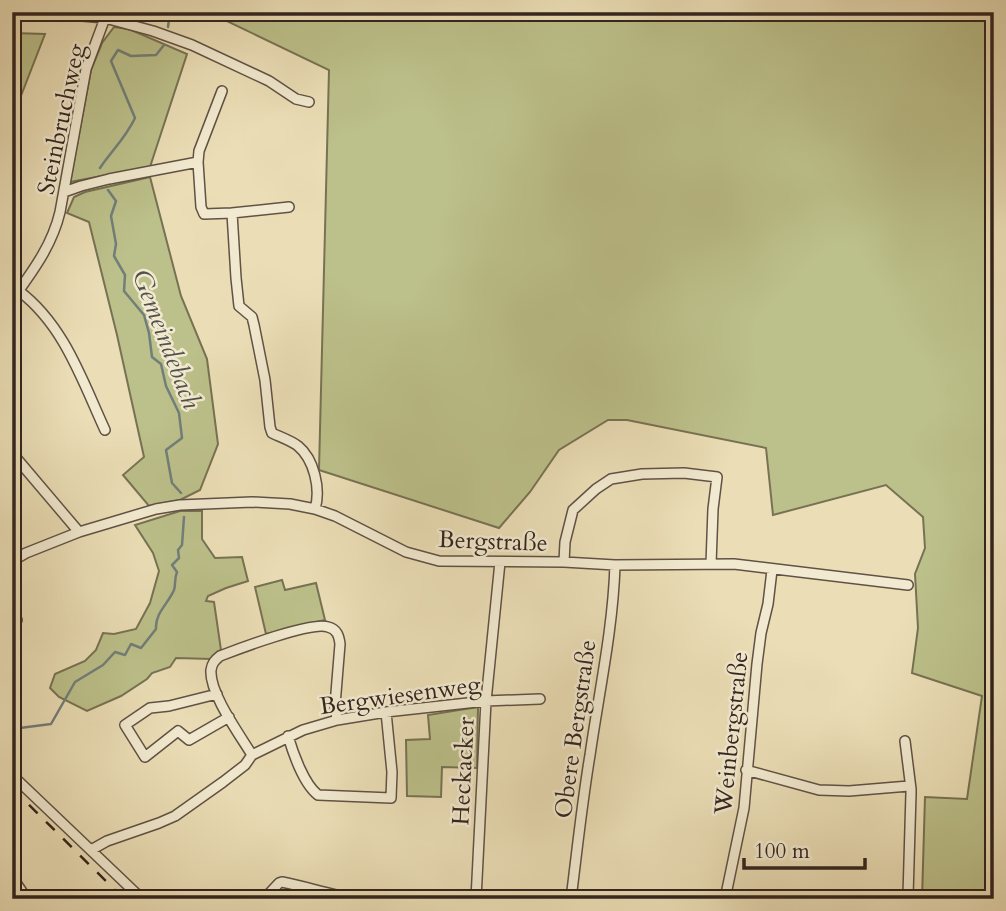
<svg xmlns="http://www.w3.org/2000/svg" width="1006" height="911" font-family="Cardo,serif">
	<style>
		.green { fill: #bcc08a; stroke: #777254; stroke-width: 2 }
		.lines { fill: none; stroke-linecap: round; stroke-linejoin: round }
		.stream { stroke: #717f7a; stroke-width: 2.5 }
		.street-casing { stroke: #605245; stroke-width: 12 }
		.street { stroke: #f2ead0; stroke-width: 9 }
		.rail { stroke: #32241f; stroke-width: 2.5; stroke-dasharray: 12 12; stroke-linecap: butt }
		.labels { text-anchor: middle; stroke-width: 5; stroke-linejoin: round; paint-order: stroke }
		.street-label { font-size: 24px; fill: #32241f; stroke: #f2ead0 }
		.water-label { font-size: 26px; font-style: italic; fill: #52514c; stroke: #f2ead0 }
	</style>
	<rect width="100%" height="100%" fill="#ebdeb6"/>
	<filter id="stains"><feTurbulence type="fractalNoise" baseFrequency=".00286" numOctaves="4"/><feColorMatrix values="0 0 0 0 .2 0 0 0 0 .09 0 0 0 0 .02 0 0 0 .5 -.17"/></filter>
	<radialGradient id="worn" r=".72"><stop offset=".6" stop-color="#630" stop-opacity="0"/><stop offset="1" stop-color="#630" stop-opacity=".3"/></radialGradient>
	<path class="green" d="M208,12H994V899H922L925,797L967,799L982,696L912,673L918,628L915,574L925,548L923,517L886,485L773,515L766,448L627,420H608L559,450L530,492L499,528L319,470L329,70Z
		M114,27L129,29L187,54L150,167L70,182L91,70L102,43Z
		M12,33L45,34L12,119Z
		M150,177L181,296L207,359L218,444L200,490L180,500L149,506L123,475L144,457L117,335L89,222L67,213L74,197L85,192Z
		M180,511H202V539L215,558L242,557L248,581L226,588L208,596L206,601L214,602L221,650L218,651L211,659L176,658L170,667L152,673L147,679L121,696L87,711L59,697L50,688L55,674L85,661L96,650L103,633L114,634L136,629L150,603L159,571L153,553L135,525Z
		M282,580L285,590L316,583L325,620L266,634L255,587Z
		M478,707L477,768L442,767L441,797L407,796L406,740L430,739L428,715Z"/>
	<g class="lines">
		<path class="stream" d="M168,27L170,12
			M100,168C112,150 125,139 135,118L111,61L118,50L131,56L156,55L164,45
			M108,190L116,201L111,216L116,244L114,256L125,275L124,291L144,315L149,333L152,357L161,364L166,386L179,413L182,438L166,450L172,483L181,493
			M12,729L51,724L75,682L103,665L115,652L125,655L131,644L141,648L156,629C155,613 168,604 174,590C176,584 174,579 177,572L172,565L179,558L178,550L182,545L184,517"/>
		<defs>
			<path id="street" d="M37,12L105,18L153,31L192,45L269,81L296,99L309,102
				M198,162L199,151L222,91
				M64,192L81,186L109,179L198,162L201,207L204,214L232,213L236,278L239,306L252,317L254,325L265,380L270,427L272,433C280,437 290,440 298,446C314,459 321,489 315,509
				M232,213L289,207
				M19,291C64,325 82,380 105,430
				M12,300C32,272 52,246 60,212L86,69L105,18
				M12,453L79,532
				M12,561L26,553L79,532L156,509L180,505L252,502L290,504L315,509L335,516L406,552L439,561L564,562L615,565L734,564L908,585
				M564,562L565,542L573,510L596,489L611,479L642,474L684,473L717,477L713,509L711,564
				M12,614L17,620
				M217,694L169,706L150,708L125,725L145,757L178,731L189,740L229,717
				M288,736C293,753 304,784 318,795L391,798L392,772L386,712
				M905,741L911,789
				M252,755C240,735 209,693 211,670C212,663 215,660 220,656C238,649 312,621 328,627C337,629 339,636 340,644L335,705L337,720
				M746,770L819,790L849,791L909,786L911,789V793L908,896
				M12,775L142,899
				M91,850L107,841L159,823L175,816L223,782L245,765L252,755L303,730L337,720L386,712L486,701L540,699
				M12,877L27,899
				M264,899L279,883L282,882C307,887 332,895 357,899
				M476,899L486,701L500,562
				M571,899C577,851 582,803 590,755C599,692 613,629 615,565
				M725,899L744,808L757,664L761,633L768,604L772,570"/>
		</defs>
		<use href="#street" class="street-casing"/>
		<use href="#street" class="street"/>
		<path class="rail" d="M12,788L124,899"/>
	</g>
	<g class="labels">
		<g class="street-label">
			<text transform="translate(61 119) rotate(-78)" y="8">Steinbruchweg</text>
			<text transform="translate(493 541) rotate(2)" y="8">Bergstraße</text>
			<text transform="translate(400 695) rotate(-8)" y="8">Bergwiesenweg</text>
			<text transform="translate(575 729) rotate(-82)" y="8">Obere Bergstraße</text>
			<text transform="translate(731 733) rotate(-84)" y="8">Weinbergstraße</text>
			<text transform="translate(463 771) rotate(-87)" y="8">Heckacker</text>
		</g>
		<g class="water-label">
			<text transform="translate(167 339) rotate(69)" y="9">Gemeindebach</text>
		</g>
	</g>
	<rect width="1006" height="911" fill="none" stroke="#ebdeb6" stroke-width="42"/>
	<rect x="14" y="14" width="978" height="883" fill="none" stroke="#32241f" stroke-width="3.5"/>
	<rect x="21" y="21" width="964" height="869" fill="none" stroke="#32241f" stroke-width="2"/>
	<path d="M744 858v10h121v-10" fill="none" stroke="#32241f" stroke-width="3.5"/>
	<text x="754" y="858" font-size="21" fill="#32241f" stroke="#f2ead0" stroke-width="5" paint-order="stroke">100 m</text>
	<rect width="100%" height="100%" filter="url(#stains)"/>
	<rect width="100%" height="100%" fill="url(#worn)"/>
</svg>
